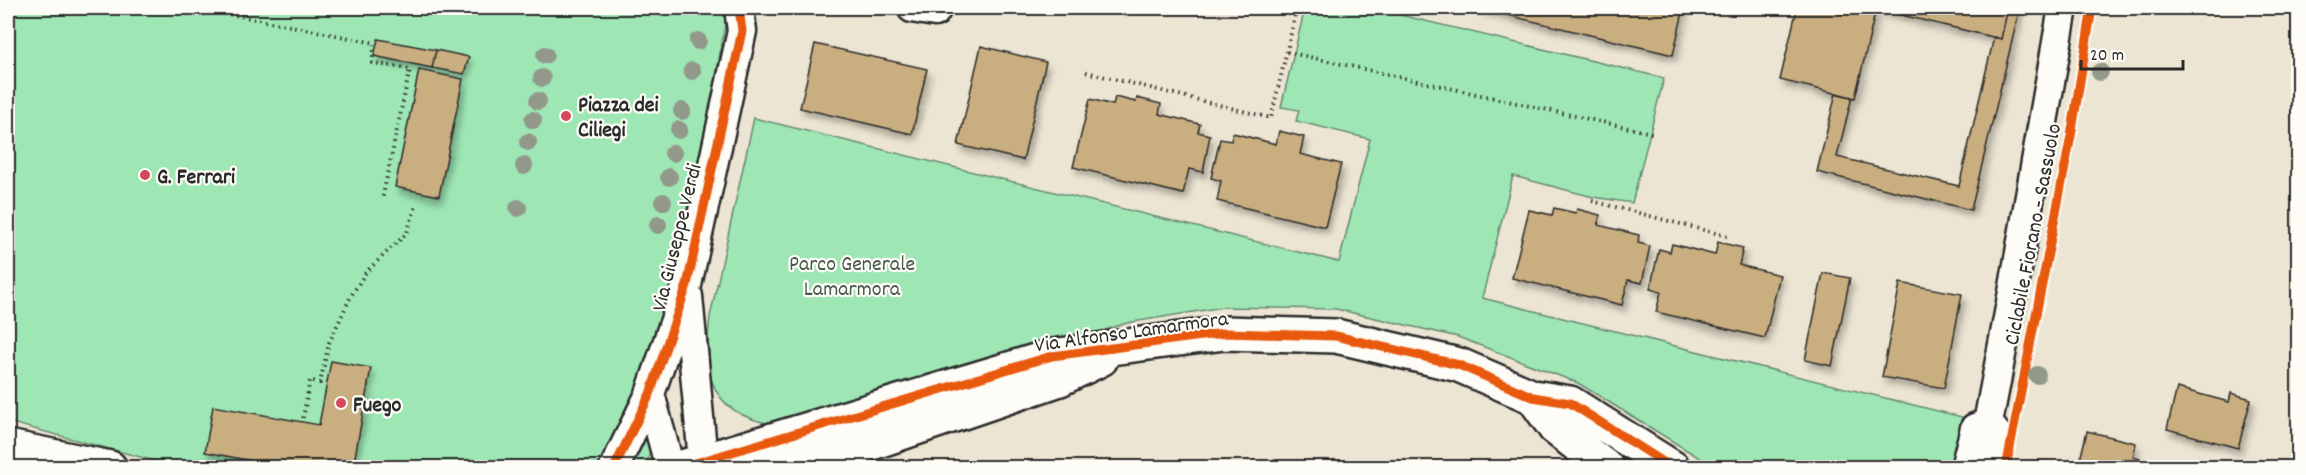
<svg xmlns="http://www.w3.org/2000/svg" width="2306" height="475" font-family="Dekko,sans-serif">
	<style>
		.green { fill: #9ee7b5; stroke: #648970; stroke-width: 1.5 }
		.building { fill: #c9ae7f; stroke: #2b2b2b; stroke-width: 1.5; filter: url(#shadow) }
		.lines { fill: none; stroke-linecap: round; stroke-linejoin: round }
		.street-casing { stroke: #2b2b2b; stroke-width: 33 }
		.secondary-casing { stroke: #2b2b2b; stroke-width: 38 }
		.path { stroke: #2b2b2b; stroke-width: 4; stroke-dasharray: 1.5 4.5; stroke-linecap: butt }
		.street { stroke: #fdfcf7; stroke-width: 28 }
		.secondary { stroke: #fdfcf7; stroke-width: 33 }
		.cycleway-casing { stroke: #fdfcf7; stroke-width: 13 }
		.cycleway { stroke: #e8590c; stroke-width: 9 }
		.tree { fill: #92998a }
		.poi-dot { fill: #d1495b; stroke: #fdfcf7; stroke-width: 2 }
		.labels { text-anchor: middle; stroke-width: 4.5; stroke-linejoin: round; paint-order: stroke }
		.poi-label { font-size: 22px; font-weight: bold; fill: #2b2b2b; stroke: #fdfcf7; text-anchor: start }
		.street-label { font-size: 22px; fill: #2b2b2b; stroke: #fdfcf7 }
		.park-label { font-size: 22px; fill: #485a4e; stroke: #fdfcf7 }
	</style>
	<defs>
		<filter id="shadow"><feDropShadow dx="3.5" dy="6" stdDeviation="3" flood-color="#0004"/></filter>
	</defs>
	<rect width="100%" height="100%" fill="#ede5d3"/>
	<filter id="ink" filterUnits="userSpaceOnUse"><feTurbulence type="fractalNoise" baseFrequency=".0167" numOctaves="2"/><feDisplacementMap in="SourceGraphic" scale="12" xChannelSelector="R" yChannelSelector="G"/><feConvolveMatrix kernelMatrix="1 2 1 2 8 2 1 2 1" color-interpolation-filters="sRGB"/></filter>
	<g filter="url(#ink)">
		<path class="green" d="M8,8H728L647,467H178L8,422Z
			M1305,8H1371L1664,78L1632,203L1593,197L1513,176L1482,298L1962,417L1952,467H1714L1578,383L1458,337L1336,309L1223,307L1127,323L790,429C777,425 762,423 750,418C703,401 705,358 710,317L754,118L1339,262L1370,139L1296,121L1299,110L1281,107Z"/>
		<path class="building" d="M1478,8H1684L1673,55Z
			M1797,8H2008L2001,39L1876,9L1855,98L1780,80Z
			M2008,8H2020L1971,210L1817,172L1836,93L1852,97L1837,157L1959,186L1994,37L2001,39Z
			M378,39L436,50L432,68L374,56Z
			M815,44L927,69L912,134L800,108Z
			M981,46L1046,62L1023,160L958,145Z
			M436,50L469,57L464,74L432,68Z
			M419,70L463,79L439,196L395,187Z
			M1115,97L1136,102L1137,98L1161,104L1159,114L1200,124L1198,132L1210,135L1203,172L1189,169L1183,194L1073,167L1090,99L1113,105Z
			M1279,131L1304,137L1300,154L1341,164L1325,227L1217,201L1221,181L1211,178L1220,139L1231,141L1233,133L1276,144Z
			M1554,208L1576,213L1577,209L1600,215L1598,225L1639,235L1638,243L1650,246L1642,283L1628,280L1622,305L1512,278L1529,210L1552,215Z
			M1718,242L1743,248L1739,265L1780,275L1765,338L1656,312L1661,292L1650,289L1659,249L1670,252L1672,244L1715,255Z
			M1823,273L1850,278L1832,366L1805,360Z
			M1900,283L1962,294L1944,388L1882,377Z
			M331,361L371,368L353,468H289L205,452L213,406L319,425Z
			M2177,388L2229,402L2231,393L2251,399L2238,448L2167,429Z
			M2087,431L2136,443L2133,457L2174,468H2078Z"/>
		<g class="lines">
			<defs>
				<path id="street" d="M912,8L935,12L937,8
					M688,296L703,461L699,468
					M650,394L670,468
					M1988,423L2014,287L2063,8
					M1988,423L1996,433L1988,468
					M614,468L650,394L687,285L742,31L739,8
					M746,468L816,446
					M1965,468L1975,428L1988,423"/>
				<path id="secondary" d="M1533,397L1555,428L1607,468
					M8,447L110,468
					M679,468L1052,356L1224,333L1336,336L1459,365L1533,397L1570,403L1673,468
					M792,468L872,443L1060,379L1101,359"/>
			</defs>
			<use href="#street" class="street-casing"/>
			<use href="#secondary" class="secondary-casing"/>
			<path class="path" d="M200,8L375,43L372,63L410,69L382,200
				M1287,52L1656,134
				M1086,72L1271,118L1297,8
				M1592,201L1727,236
				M303,418L310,380L320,383L329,343L351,296L366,272L407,233L416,206"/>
			<use href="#street" class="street"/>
			<use href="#secondary" class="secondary"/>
			<defs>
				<path id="cycleway" d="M614,468L650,394L687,285L742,31L739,8
					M679,468L1052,356L1224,333L1336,336L1459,365L1533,397L1570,403L1673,468
					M2006,468L2071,136L2092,8"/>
			</defs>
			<use href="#cycleway" class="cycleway-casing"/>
			<use href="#cycleway" class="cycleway"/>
		</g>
		<g class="tree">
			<circle cx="698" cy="41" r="9"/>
			<circle cx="545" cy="55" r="9"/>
			<circle cx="692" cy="71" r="9"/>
			<circle cx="2100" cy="72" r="9"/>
			<circle cx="542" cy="78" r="9"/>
			<circle cx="538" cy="101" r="9"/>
			<circle cx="682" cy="111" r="9"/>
			<circle cx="533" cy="120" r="9"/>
			<circle cx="679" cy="130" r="9"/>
			<circle cx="528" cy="142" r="9"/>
			<circle cx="673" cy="153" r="9"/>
			<circle cx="524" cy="166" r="9"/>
			<circle cx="669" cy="177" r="9"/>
			<circle cx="663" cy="202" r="9"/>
			<circle cx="518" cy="208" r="9"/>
			<circle cx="658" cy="225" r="9"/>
			<circle cx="2037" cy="375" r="9"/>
		</g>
	</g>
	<g class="poi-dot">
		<circle cx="566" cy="116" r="6"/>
		<circle cx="145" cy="175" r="6"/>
		<circle cx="341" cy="403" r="6"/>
	</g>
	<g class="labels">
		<g class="poi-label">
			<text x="578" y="111">Piazza dei<tspan x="578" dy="25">Ciliegi</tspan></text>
			<text x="157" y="183">G. Ferrari</text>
			<text x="353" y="411">Fuego</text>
		</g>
		<g class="street-label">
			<text transform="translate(2031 234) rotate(-79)" y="8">Ciclabile Fiorano - Sassuolo</text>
			<text transform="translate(675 237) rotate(-76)" y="8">Via Giuseppe Verdi</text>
			<text transform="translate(1131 330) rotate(-8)" y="8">Via Alfonso Lamarmora</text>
		</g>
		<g class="park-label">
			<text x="852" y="270">Parco Generale<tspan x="852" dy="25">Lamarmora</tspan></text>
		</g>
	</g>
	<rect width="2306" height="475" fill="none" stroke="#fdfcf7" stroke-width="30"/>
	<rect x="15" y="15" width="2276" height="445" fill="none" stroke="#2b2b2b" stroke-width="2" filter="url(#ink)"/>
	<path d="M2081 60v9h102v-9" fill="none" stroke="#2b2b2b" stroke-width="3"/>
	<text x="2090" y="60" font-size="18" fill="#2b2b2b" stroke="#fdfcf7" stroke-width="4.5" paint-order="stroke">20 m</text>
</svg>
